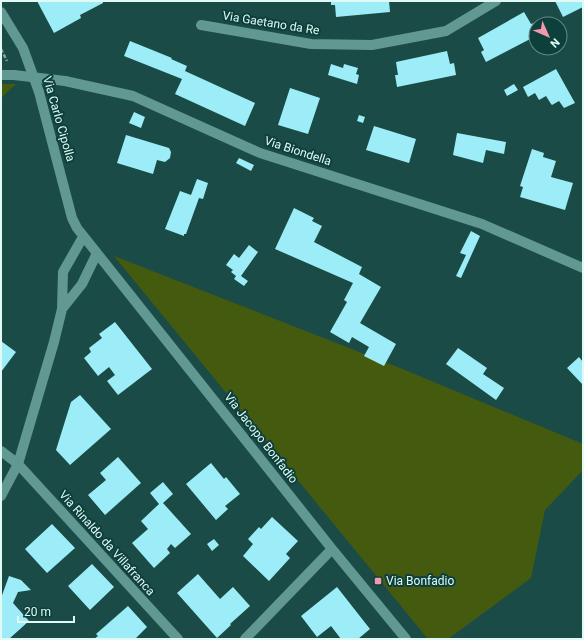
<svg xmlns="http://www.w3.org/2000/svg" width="584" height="640" font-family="Roboto,sans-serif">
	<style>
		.green { fill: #445b0f }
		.building { fill: #9cedf7 }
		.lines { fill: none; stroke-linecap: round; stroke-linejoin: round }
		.path { stroke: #80a4a0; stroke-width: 2.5; stroke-dasharray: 4 2; stroke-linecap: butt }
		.minor { stroke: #619891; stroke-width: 10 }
		.minor-bridge { stroke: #619891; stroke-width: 10 }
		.poi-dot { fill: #f29aad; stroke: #0e403b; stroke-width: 1.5 }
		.labels { text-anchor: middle; stroke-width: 4; stroke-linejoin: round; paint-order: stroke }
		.street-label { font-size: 12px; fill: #e1faf6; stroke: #0e403b }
		.poi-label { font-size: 12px; fill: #e1faf6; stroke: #0e403b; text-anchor: start }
	</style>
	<rect width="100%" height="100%" fill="#1b4b46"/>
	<path class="green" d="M1,84H16L1,98Z
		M114,256L400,368L583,444V470L545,510L531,578L448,639H428Z"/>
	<path class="building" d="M37,1H103V3L80,15L81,18L54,33Z
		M331,1H389L390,12L336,17L335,5H331Z
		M555,1H583V7L563,17Z
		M524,12L531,24L534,23L536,26V36L486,62L481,52L484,50L478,38Z
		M130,41L172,58L171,59L187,66L185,71L255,103L245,126L175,94L182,79L124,56Z
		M447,51L450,64L454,63L456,75L397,87L395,75H398L396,62Z
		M331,64L343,68L344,64L358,68L356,74L359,75L357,84L328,75Z
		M556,69L575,103L564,108L559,101L552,105L551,104L546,96L539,100L535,93L528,97L523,87Z
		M514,84L518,90L507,96L504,90Z
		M290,88L320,98L308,134L278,125Z
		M134,112L145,117L141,128L129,123Z
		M359,115L365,117L363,123L357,121Z
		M374,126L416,139L409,163L366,150Z
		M457,133L506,142L504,154L486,150L483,163L453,155Z
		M126,135L169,148L171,152L170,158L165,162L157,160L153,174L117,163Z
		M532,149L544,153L543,157L556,161L551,177L573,183L565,210L520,197L523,187L520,186Z
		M239,158L254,165L251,171L236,163Z
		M197,179L208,183L203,199L199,198L186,234H184V236L165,229L180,191L191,195Z
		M294,208L314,218L312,221L322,226L314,242L362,267L359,274L381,287L360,323L396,344L384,366L364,356L369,347L352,337L349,343L330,332L347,302L344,300L353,283L275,249Z
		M471,231L480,236L461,278L456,276L466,255L460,253Z
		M249,245L258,252L241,276L248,281L244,286L234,279L236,276L231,272L233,270L226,265L234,254L239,258Z
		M115,322L152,369L118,395L107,381L115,375L109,367L98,376L84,358L91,352L89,348L102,338L99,334Z
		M1,341L16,352L1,372Z
		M458,348L487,368L483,374L504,388L496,400L446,364Z
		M579,357L583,362V385L567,368Z
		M80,395L111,429L70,465L56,450L71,402Z
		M118,457L141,483L105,515L88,495L106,480L100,473Z
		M211,463L224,479L226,477L240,494L225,506L228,509L216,520L186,484Z
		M163,482L173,494L163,503L191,534L175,548L171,544L167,549L170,553L154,568L132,543L148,529L141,521L159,504L150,493Z
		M272,517L298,541L286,554L290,558L269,581L243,556L253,544L248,539L259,527L261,529Z
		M52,524L75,548L47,573L25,549Z
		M214,539L219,545L212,551L207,544Z
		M92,564L114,587L90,610L68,586Z
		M198,574L220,599L233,587L250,606L230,624L231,625L217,638L177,593Z
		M9,576L21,580L31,590L18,592L13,603L29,621L9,639H1V598Z
		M337,587L370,629L358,639H341L331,626L317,637L301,616Z
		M128,606L147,627L135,639H94L98,636L96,634Z"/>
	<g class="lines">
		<path class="path" d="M1,49L7,61"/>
		<path class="minor" d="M1,12L23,48L39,92L72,218L77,228L332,549L406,639
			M201,25L311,44L372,45L446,31L496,1
			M1,75H14
			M65,81L133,96L260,153L482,224L583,268
			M62,309L82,284L97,253
			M1,451L18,464L178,639
			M1,496L18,464L54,342L62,309L63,272L83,237
			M245,639L332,549"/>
		<path class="minor-bridge" d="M14,75L65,81"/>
	</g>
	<rect class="poi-dot" x="374" y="577" width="8" height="8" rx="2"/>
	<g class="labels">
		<g class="street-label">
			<text transform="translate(271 23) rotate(9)" y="4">Via Gaetano da Re</text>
			<text transform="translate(59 119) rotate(74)" y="4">Via Carlo Cipolla</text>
			<text transform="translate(298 151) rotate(18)" y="4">Via Biondella</text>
			<text transform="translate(261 438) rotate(52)" y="4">Via Jacopo Bonfadio</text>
			<text transform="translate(107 543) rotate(48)" y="4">Via Rinaldo da Villafranca</text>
		</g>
		<g class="poi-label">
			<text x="386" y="585">Via Bonfadio</text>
		</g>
	</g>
	<rect width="584" height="640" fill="none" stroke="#e1faf6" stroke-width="4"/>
	<g transform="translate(548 36) rotate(135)"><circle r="19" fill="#0e403b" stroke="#628a86"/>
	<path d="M0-3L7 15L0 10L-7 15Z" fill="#f29aad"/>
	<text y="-6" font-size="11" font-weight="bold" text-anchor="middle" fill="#e1faf6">N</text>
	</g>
	<path d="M18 616v6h56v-6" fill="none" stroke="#e1faf6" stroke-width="2"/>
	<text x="24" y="616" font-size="12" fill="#e1faf6" stroke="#0e403b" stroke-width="3" paint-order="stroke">20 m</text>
</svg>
